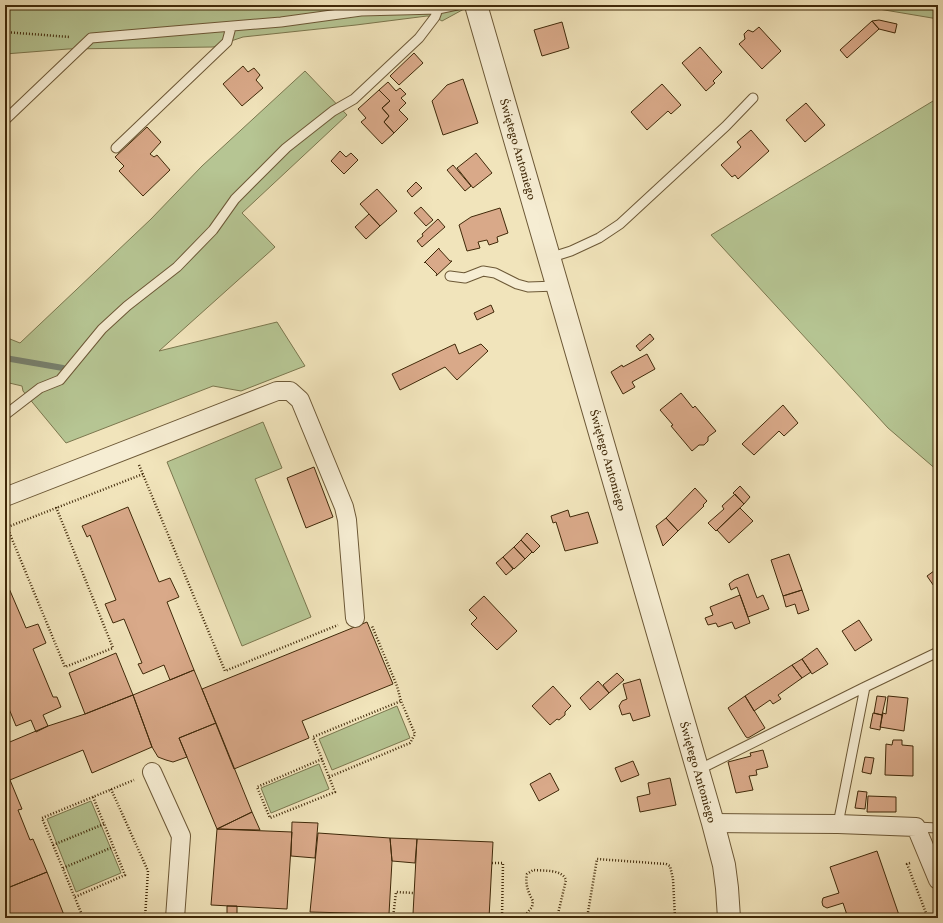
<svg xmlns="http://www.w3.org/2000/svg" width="943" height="923" font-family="Vollkorn,serif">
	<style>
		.green { fill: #b6c593; stroke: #7b774e }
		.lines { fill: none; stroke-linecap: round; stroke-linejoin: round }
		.stream { stroke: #778270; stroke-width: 6 }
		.building { fill: #d9a989; stroke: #402909 }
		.service-casing { stroke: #6c5836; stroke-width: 11 }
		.minor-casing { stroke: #6c5836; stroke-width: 20 }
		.tertiary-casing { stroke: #6c5836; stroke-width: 24 }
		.path { stroke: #402909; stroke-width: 2.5; stroke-dasharray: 1 2; stroke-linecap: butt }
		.service { stroke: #f6edd3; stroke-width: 9 }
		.minor { stroke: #f6edd3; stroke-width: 18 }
		.tertiary { stroke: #f6edd3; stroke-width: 22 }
		.labels { text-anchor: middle; stroke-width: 4; stroke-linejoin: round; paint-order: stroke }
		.street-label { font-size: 12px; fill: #402909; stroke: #f6edd3 }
	</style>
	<rect width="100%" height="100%" fill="#f1e4bb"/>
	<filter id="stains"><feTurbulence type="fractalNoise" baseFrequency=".005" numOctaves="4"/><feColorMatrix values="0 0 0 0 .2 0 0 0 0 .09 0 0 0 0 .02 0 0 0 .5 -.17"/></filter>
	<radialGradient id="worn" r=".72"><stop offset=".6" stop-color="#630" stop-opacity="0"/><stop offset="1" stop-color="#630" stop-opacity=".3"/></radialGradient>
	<path class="green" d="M5,5H463L464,9L442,21L435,17L427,16L356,25L243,37L213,47L68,49L5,54Z
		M855,5H938V19Z
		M305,71L347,115L242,213L275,247L159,351L277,322L305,366L241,391L213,386L66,443L23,391L22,386L5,382V337L20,343L151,219L202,166Z
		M938,98V471L888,428L711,235Z
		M263,422L282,468L255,479L311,617L242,646L167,462Z
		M397,706L410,738L332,770L319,739Z
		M319,764L329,789L271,813L261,788Z
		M91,801L121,873L76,892L47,819Z"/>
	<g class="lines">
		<path class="stream" d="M5,358L63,368"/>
	</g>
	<path class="building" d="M879,20L897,24L895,33L879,29L872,21Z
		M872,21L879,29L847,58L840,50Z
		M562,22L569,48L542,56L534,30Z
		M759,27L781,51L762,69L739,44L745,39L744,34L748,30L753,32Z
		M700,47L722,72L713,81L715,83L706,91L682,63Z
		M414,53L423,63L399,85L390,76Z
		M243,66L248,72L254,68L260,75L256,80L263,88L242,106L223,84Z
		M463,79L478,123L443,135L432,101L447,85Z
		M388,82L396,91L400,88L406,94L401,98L406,103L399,110L408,119L394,133L384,122L389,116L382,108L390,101L379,90Z
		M662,84L681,105L671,114L668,111L647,130L631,112Z
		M379,90L390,101L382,108L389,116L384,122L394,133L382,144L361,122L366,118L358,109Z
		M806,103L825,125L805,142L786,120Z
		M147,127L161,142L150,154L154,157L157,155L170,170L143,196L119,171L124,166L115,157Z
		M751,130L769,151L738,179L735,175L732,177L721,165L741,147L737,142Z
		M340,151L346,157L351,153L358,160L344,174L331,161Z
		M476,153L492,173L473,188L457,168Z
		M453,165L471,186L465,191L447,170Z
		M416,182L422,188L412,197L407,191Z
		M377,189L397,211L380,226L360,204Z
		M421,207L433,220L426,226L414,213Z
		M500,208L508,233L497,237L498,242L489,245L487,240L478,242L480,248L467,251L459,225L471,217Z
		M369,214L380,226L366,239L355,227Z
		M438,219L445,227L422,247L417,241L423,236L422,234Z
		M439,248V249L450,261H452L436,276L437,274L425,262L424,263Z
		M491,305L494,312L477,320L474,313Z
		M650,334L654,339L640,351L636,346Z
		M455,344L459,354L481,344L488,351L457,380L445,367L400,390L392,374Z
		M647,354L655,369L632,382L635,387L623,394L611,372L622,365L623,367Z
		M681,393L693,408L695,406L716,431L708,437V441L704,445H699L692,451L671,426L673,425L660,410Z
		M783,405L798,423L784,436L779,431L754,455L742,444Z
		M314,467L333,517L306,528L287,478Z
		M740,486L750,497L744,504L733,493Z
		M695,488L707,501L703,505L704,506L678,531L666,518Z
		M735,494L744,504L716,531L708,523L724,509L722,506Z
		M128,507L159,582L170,578L179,597L167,602L194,670L170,680L164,665L143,674L138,664L142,663L124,619L113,623L105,604L116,600L90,535L87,537L82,526Z
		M740,508L753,521L729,543L717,530Z
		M568,510L570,517L588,512L598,543L565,551L556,522L553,523L551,516Z
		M666,518L678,531L663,546L656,526Z
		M527,533L540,546L533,553L521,540Z
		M521,540L532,552L525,559L514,547Z
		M514,547L525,559L514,569L503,557Z
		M789,554L802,590L783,596L771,560Z
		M503,557L513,569L506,575L496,563Z
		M938,568V592L927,576Z
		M748,574L757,598L763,595L769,609L748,617L737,587L731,590L729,584L734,580Z
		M5,579L26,628L38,624L46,643L33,649L53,697H57L61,707L43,715L48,726L36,732L31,720L16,726L5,699Z
		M802,590L809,610L798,614L795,604L786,607L783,596Z
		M740,595L750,623L735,629L732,622L718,627L716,623L708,625L705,618L713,615L710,607Z
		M484,596L517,631L497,650L471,624L477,618L469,610Z
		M859,620L872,640L855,651L842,631Z
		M367,622L393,684L302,721L309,738L234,769L202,689Z
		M817,648L828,664L812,674L802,659Z
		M116,653L133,695L85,714L69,673Z
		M802,659L811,672L802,678L792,665Z
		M792,665L802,678L778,695L781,699L773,704L770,700L754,711L745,696Z
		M194,670L216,723L179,738L187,757L173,762L166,760L158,757L152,747L133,695Z
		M617,673L624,680L609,693L603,685Z
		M640,679L650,716L633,721L630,713L622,715L619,706L622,701L627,699L623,684Z
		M598,681L609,693L590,710L580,698Z
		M553,686L571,706L565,712V715L559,720L557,719L550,725L532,706Z
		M133,695L152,747L92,773L83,750L5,782V744L48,726L85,714Z
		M745,696L765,728L748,738L746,737L728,708Z
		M877,696L886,697L882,715L874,713Z
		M888,696L908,698L904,731L880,727L883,713L886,714Z
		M873,713L882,715L880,730L870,728Z
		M216,723L252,812L217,829L179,738Z
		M893,740H902V745L913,746V776L885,775L886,744L892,745Z
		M763,750L768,767L756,770L757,775L749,776L753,790L736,793L728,762L751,756L750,753Z
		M865,757L874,758L871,774L862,772Z
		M633,761L639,775L621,782L615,768Z
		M550,773L559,790L539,801L530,784Z
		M670,778L676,805L640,812L637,797L650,794L648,783Z
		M10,780L22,809L18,810L30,840L33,839L47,872L5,889V782Z
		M858,791L867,792L865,809L855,808Z
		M868,796L896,797V812H867Z
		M252,812L260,830L217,829Z
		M292,822L318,823L315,858L291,856Z
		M217,829L292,832L287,909L211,905Z
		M318,833L390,838L392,861L389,914L310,912Z
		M390,838L417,839L415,863L392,861Z
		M417,839L493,842L489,918L413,914Z
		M877,851L900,918H848L843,903L827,908L823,906L822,902L823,898L839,893L830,867Z
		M47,872L64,915L58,918H5V889Z
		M227,906H237V918H227Z"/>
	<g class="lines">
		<defs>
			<path id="service" d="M5,120L91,38L281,22L361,11L438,9L457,5
				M116,148L227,42L231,27
				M549,258L571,251L599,238L620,224L726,126L753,98
				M450,276L465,278L483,271L495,273L517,284L528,287L557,286
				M5,415L40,388L60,380L102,329L127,306L177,267L213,230L235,199L286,148L333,111L354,99L419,38L435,17L438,9
				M698,770L865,687L938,652
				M838,824L865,687
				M916,827L938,828"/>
			<path id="minor" d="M5,497L277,391H290L300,400L344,507L347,520L355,618
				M152,772L181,836L175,918
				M713,823L838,824L916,827L938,880"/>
			<path id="tertiary" d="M476,5L713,823L724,865L727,888L729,918"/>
		</defs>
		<use href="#service" class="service-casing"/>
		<use href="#minor" class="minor-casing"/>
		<use href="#tertiary" class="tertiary-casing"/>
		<path class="path" d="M5,32L70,37
			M139,465L225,671L338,625
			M7,527L65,667L113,648L56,507
			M5,528L143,474
			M322,759L257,787L270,818L335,792L313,737L401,701
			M329,777L410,743L415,734L401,701L397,686L372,626
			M111,789L148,871L145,918
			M53,845L104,824
			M492,863H503L502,918
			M910,863L907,864L928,918
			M63,868L113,847
			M75,897L125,875L93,797
			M194,916L231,918
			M82,918V915L42,818L134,780
			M393,918L396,892L414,893
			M523,918L532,907L533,901C528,892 525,884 527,874L533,870C544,871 562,869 566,880L557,918
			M587,918L597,859L666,864L670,866L673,879L675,918"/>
		<use href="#service" class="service"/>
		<use href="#minor" class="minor"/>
		<use href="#tertiary" class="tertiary"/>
	</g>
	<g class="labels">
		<g class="street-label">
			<text transform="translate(518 149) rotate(74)" y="4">Świętego Antoniego</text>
			<text transform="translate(608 460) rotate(74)" y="4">Świętego Antoniego</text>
			<text transform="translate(698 772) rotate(74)" y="4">Świętego Antoniego</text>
		</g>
	</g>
	<rect width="943" height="923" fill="none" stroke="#f1e4bb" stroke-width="20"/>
	<rect x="6" y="6" width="931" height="911" fill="none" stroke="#402909" stroke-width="2"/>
	<rect x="10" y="10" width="923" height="903" fill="none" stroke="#402909"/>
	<rect width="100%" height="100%" filter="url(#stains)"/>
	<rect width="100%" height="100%" fill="url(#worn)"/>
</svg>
